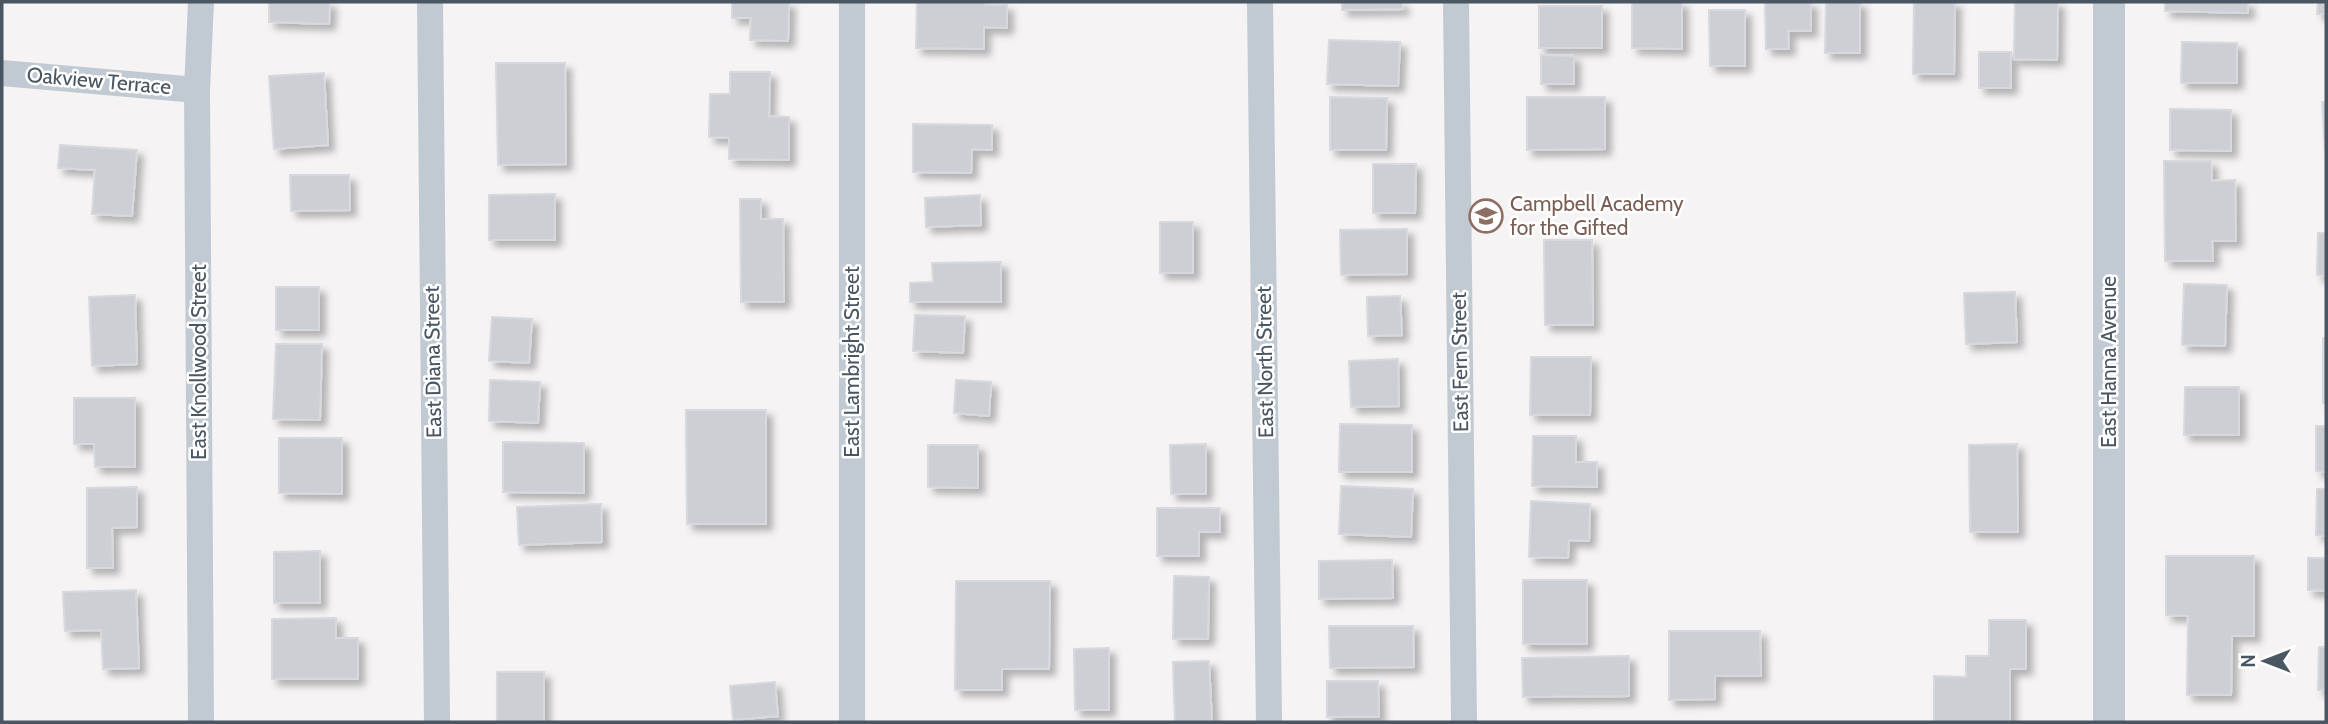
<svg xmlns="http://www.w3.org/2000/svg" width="2328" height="724" font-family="Cabin,sans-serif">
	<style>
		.building { fill: #cdcfd5; stroke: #d7d9de; stroke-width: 2; filter: url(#shadow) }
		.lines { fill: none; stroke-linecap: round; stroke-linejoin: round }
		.minor { stroke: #c1cad2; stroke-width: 26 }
		.tertiary { stroke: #c1cad2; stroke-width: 32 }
		.labels { text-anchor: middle; stroke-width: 5; stroke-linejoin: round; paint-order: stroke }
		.street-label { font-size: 21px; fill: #4a5661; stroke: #fff }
		.education-label { font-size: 21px; fill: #785e54; stroke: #fff; text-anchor: start }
	</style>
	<defs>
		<filter id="shadow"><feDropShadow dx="6" dy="6" stdDeviation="3.5" flood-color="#0004"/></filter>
	</defs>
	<rect width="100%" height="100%" fill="#f5f3f3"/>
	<path class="building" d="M269,2H330L329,24L269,22Z
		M732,2H789L788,41L750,40L751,18H732Z
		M917,2H985V5H1007V28L984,27V49L916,48Z
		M1342,2H1402L1403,9L1342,10Z
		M1632,2H1682V49L1632,48Z
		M1765,2H1811V31H1788L1789,49H1766Z
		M1826,2H1860V53H1825Z
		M1914,2H1955L1954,74H1913Z
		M2015,2H2058L2057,60L2014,59Z
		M2165,2H2248V13L2165,11Z
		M2318,2H2326V14H2317Z
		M1539,6H1602V48H1539Z
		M1709,10H1745V66H1710Z
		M1329,40L1400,42L1398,86L1327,84Z
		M2182,42L2237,43V83H2181Z
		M1979,52H2011V88H1979Z
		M1541,55L1574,56V84H1541Z
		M496,63H565L566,164L498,165Z
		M730,72H770L769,116L789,117V160L729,159V138L709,137L710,94H730Z
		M324,73L328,145L274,149L269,76Z
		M1330,97L1387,98L1386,150H1330Z
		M1527,97H1605V149L1527,150Z
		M2322,102H2326V149L2325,150Z
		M2170,109L2231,110V151L2170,150Z
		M913,124L992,125V150L972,149L971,173L913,172Z
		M60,145L137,150L132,216L92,214L95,170L58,168Z
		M2164,161H2211L2212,181L2235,180L2236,241H2212L2213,261H2165Z
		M1373,164H1416L1415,213H1373Z
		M290,175H349L350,210L291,211Z
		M555,194V240H489V195Z
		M980,195L981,225L926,227L925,198Z
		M740,199H761V219H783L784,302H741Z
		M1160,222H1193V273H1160Z
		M1407,229V274L1341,275L1340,230Z
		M2318,233H2326V276L2317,275Z
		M1544,240H1592L1593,325H1545Z
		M1001,262V302H910V283L933,282L932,263Z
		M2184,284L2227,285L2225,346L2182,345Z
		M276,287H319V330H276Z
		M2015,292L2017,342L1966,344L1964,293Z
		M135,295L137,364L92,366L89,297Z
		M1400,296L1402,335L1368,336L1367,297Z
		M915,315L965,316L963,353L913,351Z
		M492,317L532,319L529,363L489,361Z
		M2323,338H2326V403H2323Z
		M276,344H322L320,420L273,419Z
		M1531,357H1591L1590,415H1530Z
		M1398,359L1399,406L1351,407L1349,361Z
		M490,380L540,382L538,423L489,421Z
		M956,380L991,382L989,416L954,413Z
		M2185,387H2239V435H2184Z
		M74,398H135V467H95L94,444H74Z
		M686,410H766V524H687Z
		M1340,424L1412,425V472H1339Z
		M2316,426H2326V472L2316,471Z
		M1533,436H1576V462H1597V487L1532,486Z
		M279,438H342V494L279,493Z
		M503,442L584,443V493L503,492Z
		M1206,444V494H1171L1170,445Z
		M2017,444L2018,532H1970L1969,445Z
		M928,445H978V488L928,487Z
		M1341,486L1413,489L1411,537L1339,534Z
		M137,487V527L112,528L113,568H87V488Z
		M2317,489H2326V536L2316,535Z
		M1531,501L1590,504L1589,541L1569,540L1568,558L1529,557Z
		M601,504L602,542L519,545L517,507Z
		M1157,508H1220V532H1199V556H1157Z
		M320,551V603H274V552Z
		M2166,556H2254V636H2232L2231,695H2187L2188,616L2166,615Z
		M2308,558H2326V591L2308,590Z
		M1392,560L1393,598L1319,599V561Z
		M1174,576L1209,577L1208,639H1173Z
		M1523,580H1587V644H1523Z
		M956,581H1050L1049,669H1002V690H955Z
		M136,590L139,668L103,669L101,630L65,631L63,592Z
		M336,618V638H358V679H272V619Z
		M1989,620H2026V669H2010V722H1934V676L1966,677V656H1989Z
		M1329,626H1413L1414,667L1330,668Z
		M1669,631H1760L1761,676H1715V699L1669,700Z
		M2319,647H2326V690H2318Z
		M1109,648V710H1075L1074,649Z
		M1629,656V696L1523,697L1522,658Z
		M1209,661L1212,722H1175L1173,662Z
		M497,672H544V722H497Z
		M1327,681H1378L1379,717H1327Z
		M775,682L778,716L733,720L730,686Z"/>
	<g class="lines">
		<path class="minor" d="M430,2L437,722
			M852,2V722
			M1260,2L1269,722
			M1456,2L1464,722
			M2,73L197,90
			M201,722L197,90L201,2"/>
		<path class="tertiary" d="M2109,2V722"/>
	</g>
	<defs>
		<symbol id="school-ring" viewBox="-11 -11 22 22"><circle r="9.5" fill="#fff" stroke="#8d6e63" stroke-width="1.5"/><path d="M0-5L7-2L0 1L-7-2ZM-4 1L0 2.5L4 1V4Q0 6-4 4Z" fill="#8d6e63"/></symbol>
	</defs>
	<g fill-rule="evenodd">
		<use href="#school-ring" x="1467" y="197" width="38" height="38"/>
	</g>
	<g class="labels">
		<g class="street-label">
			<text transform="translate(99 81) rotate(5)" y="7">Oakview Terrace</text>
			<text transform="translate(199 362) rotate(-90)" y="7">East Knollwood Street</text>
			<text transform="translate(433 362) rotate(-91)" y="7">East Diana Street</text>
			<text transform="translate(852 362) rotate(-90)" y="7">East Lambright Street</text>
			<text transform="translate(1265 362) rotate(-91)" y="7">East North Street</text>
			<text transform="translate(1460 362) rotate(-91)" y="7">East Fern Street</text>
			<text transform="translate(2109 362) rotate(-90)" y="7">East Hanna Avenue</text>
		</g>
		<g class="education-label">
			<text x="1510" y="211">Campbell Academy<tspan x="1510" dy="24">for the Gifted</tspan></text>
		</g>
	</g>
	<rect width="2328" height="724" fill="none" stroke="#4a5661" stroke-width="7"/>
	<g transform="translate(2265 661) rotate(270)" stroke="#ffffff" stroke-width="5" paint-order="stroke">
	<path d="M0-5L12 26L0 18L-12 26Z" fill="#4a5661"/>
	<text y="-10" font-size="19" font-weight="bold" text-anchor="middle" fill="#4a5661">N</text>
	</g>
</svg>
